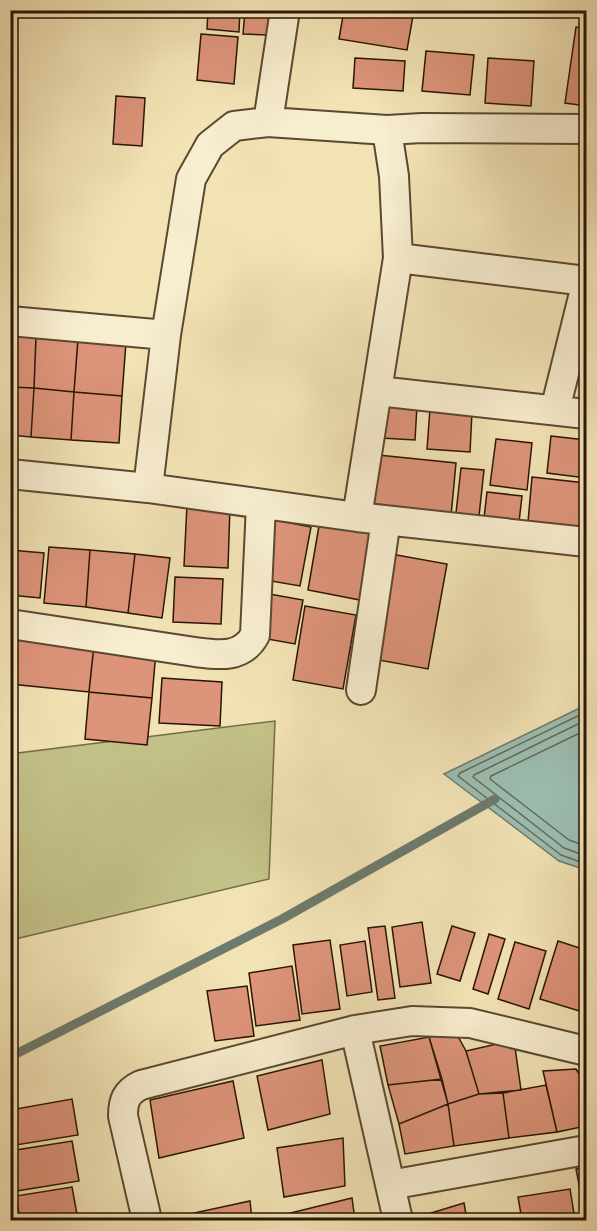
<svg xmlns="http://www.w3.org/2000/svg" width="597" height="1231" font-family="'Old Standard TT',serif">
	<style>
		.green { fill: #c2c188; stroke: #766b46; stroke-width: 1.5 }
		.water { fill: #9cbeb2; stroke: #6e7a6d; stroke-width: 1.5 }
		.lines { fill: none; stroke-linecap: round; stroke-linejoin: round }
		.shore { stroke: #626a5c; stroke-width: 1.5 }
		.stream { stroke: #6e7a6d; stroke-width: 9 }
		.building { fill: #dd947a; stroke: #291505; stroke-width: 1.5 }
		.minor-casing { stroke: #5b4831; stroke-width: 32 }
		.minor { stroke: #f7edcf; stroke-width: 28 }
	</style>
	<rect width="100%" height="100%" fill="#f2e3b5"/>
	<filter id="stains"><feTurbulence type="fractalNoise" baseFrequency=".00333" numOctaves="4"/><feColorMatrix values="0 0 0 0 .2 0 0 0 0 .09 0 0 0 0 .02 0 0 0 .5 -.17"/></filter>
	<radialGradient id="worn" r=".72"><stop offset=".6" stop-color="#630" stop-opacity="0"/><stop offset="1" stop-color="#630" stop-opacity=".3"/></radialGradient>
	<path class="green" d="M275,721L269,879L11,940L10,754Z"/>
	<path class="water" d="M586,705V870L559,861L444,774Z"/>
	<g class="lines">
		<path class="shore" d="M586,712L460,773L458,776L561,855L586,864
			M586,720L474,775L473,777L564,848L586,856
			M586,730L491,776L490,779L569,840L586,846"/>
		<path class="stream" d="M10,1057L282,919L495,799"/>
	</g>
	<path class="building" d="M208,10H240L239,32L207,29Z
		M245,10H270L268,35L243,34Z
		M344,10H414L407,50L339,39Z
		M576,27L586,28V106L565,103Z
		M201,34L238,37L234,84L197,80Z
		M426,51L474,55L470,95L422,91Z
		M355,58L405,61L403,91L353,88Z
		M488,58L534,61L531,106L485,103Z
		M116,96L145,98L142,146L113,144Z
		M10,334L36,337L34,388L10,387Z
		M36,337L78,339L74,392L34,388Z
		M78,339L126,342L122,396L74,392Z
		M10,387L34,388L31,437L10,435Z
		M34,388L74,392L71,440L31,437Z
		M74,392L122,396L119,443L71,440Z
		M383,403L417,406L415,440L381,438Z
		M430,409L472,412L470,452L427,449Z
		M551,436L586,440V478L547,473Z
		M496,439L532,443L527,490L490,485Z
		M378,455L456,463L451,516L372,507Z
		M461,468L484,470L478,525L455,522Z
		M532,477L586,483V528L528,522Z
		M487,492L522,496L519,522L484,518Z
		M187,504L230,506L228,568L184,566Z
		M270,519L311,527L300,586L259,579Z
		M320,520L373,530L360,600L308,590Z
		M49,547L90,550L86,607L44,603Z
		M10,550L44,553L40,598L10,595Z
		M90,550L135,554L128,613L86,607Z
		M135,554L170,558L162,618L128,613Z
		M391,554L447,564L428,669L373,659Z
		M175,577L223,579L221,624L173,622Z
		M264,593L303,600L295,644L256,637Z
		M305,606L356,615L343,689L293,680Z
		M10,636H13L10,666Z
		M13,636L94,645L89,692L10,684Z
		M94,645L156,651L152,698L89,692Z
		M162,678L222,682L220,726L159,723Z
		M89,692L152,698L147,745L85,739Z
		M422,922L431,983L400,987L392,927Z
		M385,926L395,998L378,1000L368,928Z
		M452,926L475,933L460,981L437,974Z
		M489,934L505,939L488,994L473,989Z
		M330,940L340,1009L302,1014L293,945Z
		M365,941L372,992L347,996L340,945Z
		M558,941L586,950V1013L540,999Z
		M515,942L546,951L529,1009L498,999Z
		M292,966L300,1020L256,1026L249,973Z
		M247,986L254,1036L215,1041L207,991Z
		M455,1031L466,1051L479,1094L448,1104L429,1037Z
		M429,1037L442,1079L388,1085L380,1046Z
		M514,1040L521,1090L479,1094L466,1051Z
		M322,1060L330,1114L268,1130L257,1076Z
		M576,1069L586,1085V1126L557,1132L543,1071Z
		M442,1079L448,1104L399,1124L388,1085Z
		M233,1081L244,1138L159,1158L150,1100Z
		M546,1085L557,1132L509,1138L503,1093Z
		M503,1093L509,1138L454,1146L448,1104L479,1094Z
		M72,1099L78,1135L16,1145L10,1110Z
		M448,1104L454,1146L405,1154L399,1124Z
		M343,1138L345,1186L284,1197L277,1148Z
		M72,1141L79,1181L10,1192V1151Z
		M586,1167V1220L576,1169Z
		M72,1187L78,1220H20L16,1196Z
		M570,1189L575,1220H522L518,1197Z
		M352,1198L355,1220H275L274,1217Z
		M250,1201L252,1220H195L194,1213Z
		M464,1203L467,1220H422L421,1216Z"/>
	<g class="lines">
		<defs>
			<path id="minor" d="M285,10L268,122L387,130L394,176L398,258L357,517
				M387,130L422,128L586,129
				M398,258L586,281
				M10,321L166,335
				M378,391L586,414
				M555,410L586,285
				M10,474L148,488L357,517L586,542
				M148,488L166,335L191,179L210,145L234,126L268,122
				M10,624L195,652C218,655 242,659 255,635L261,504
				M361,690L386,520
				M355,1030L398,1220
				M390,1185L586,1150
				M147,1220L123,1116C123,1101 126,1092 141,1085L355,1030L412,1021L470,1023L586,1051"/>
		</defs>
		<use href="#minor" class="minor-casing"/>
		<use href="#minor" class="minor"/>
	</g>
	<rect width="597" height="1231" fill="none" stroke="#f2e3b5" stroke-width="36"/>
	<rect x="12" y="12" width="573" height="1207" fill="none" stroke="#291505" stroke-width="3"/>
	<rect x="18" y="18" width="561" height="1195" fill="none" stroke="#291505" stroke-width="1.5"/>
	<rect width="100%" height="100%" filter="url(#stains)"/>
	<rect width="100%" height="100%" fill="url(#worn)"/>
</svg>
